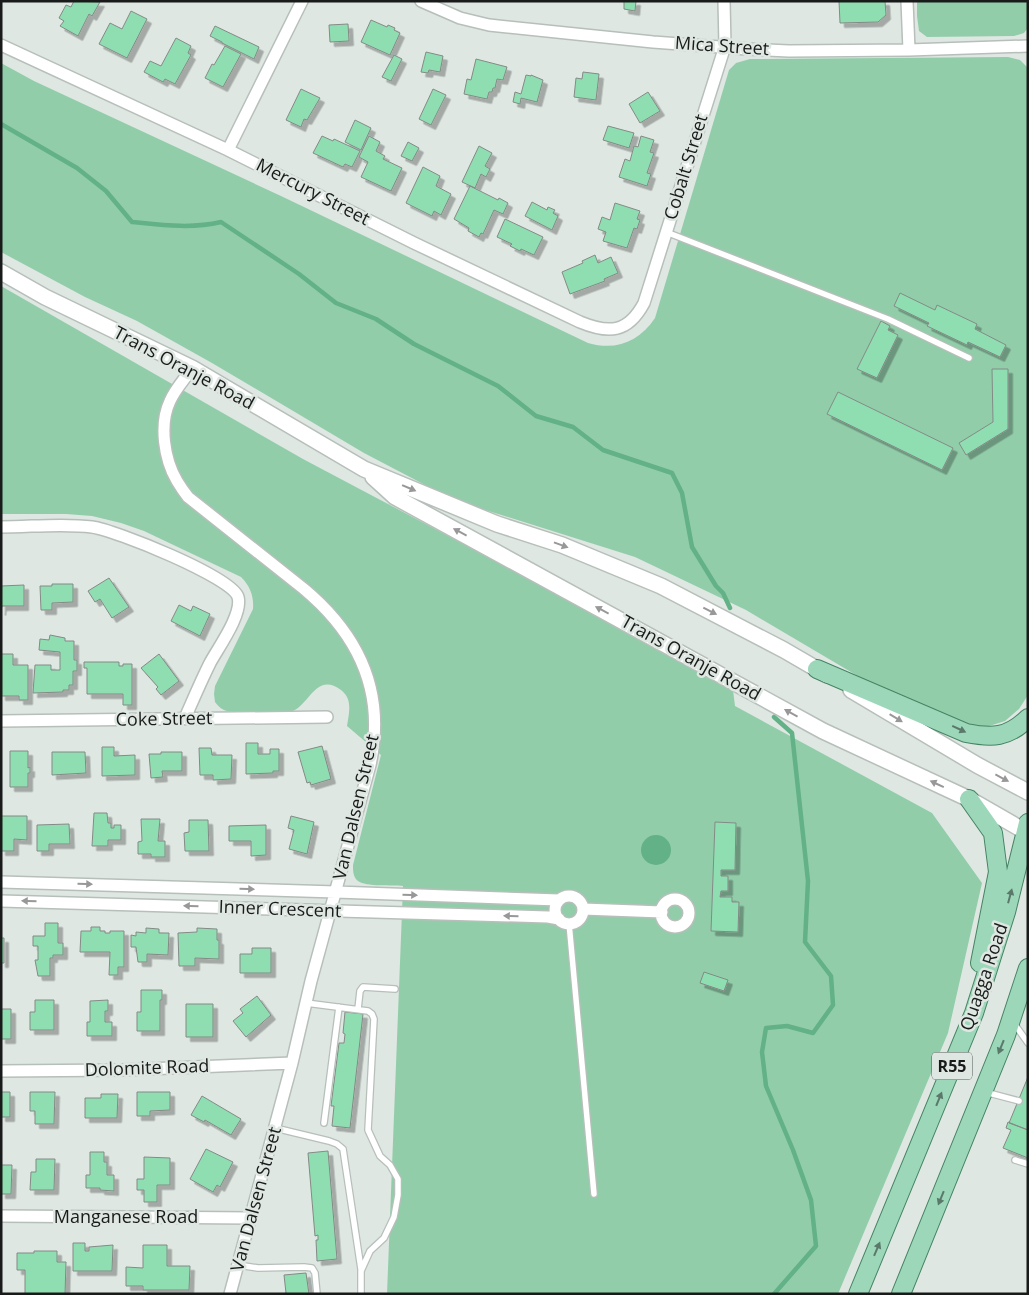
<svg xmlns="http://www.w3.org/2000/svg" width="1029" height="1295" font-family="'Open Sans',sans-serif">
	<style>
		.green { fill: #92cdaa }
		.water { fill: #63b186 }
		.lines { fill: none; stroke-linecap: round; stroke-linejoin: round }
		.stream { stroke: #63b186; stroke-width: 4.5 }
		.building { fill: #8fdeb1; stroke: #838a86; filter: url(#shadow) }
		.lane-casing { stroke: #b7bfba; stroke-width: 8 }
		.street-casing { stroke: #b7bfba; stroke-width: 14 }
		.secondary-casing { stroke: #b7bfba; stroke-width: 18 }
		.primary-casing { stroke: #458463; stroke-width: 20 }
		.lane { stroke: #fff; stroke-width: 5.5 }
		.street { stroke: #fff; stroke-width: 11 }
		.secondary { stroke: #fff; stroke-width: 15 }
		.primary { stroke: #9dd7b9; stroke-width: 18 }
		.oneway { fill: #989898 }
		.oneway2 { fill: #5b796a }
		.labels { text-anchor: middle; stroke-width: 5; stroke-linejoin: round; paint-order: stroke }
		.shield { fill: #dfe7e2; stroke: #545856; stroke-width: 1 }
		.shield-label { font-size: 16px; font-weight: bold; fill: #191b1a }
		.street-label { font-size: 18px; fill: #191b1a; stroke: #dfe7e2 }
	</style>
	<defs>
		<filter id="shadow"><feDropShadow dx="4.5" dy="4.5" stdDeviation="0" flood-color="#0004"/></filter>
	</defs>
	<rect width="100%" height="100%" fill="#dfe7e2"/>
	<path class="green" d="M917,1H1028L1027,29L1024,33L1014,36L927,37L919,31L917,16Z
		M1008,57L1020,60L1028,68V695L1019,709L1005,721L986,727H967L873,685L746,610L635,557L479,508L429,487L364,453L212,363L137,321L85,297L1,252V63L34,81L281,196L588,343C616,351 639,342 655,318L729,70L736,63L750,59Z
		M1,286L303,459L558,594L733,690L735,706L932,813L982,883L948,1033L838,1294H387L403,886C393,885 366,887 358,881C353,877 353,871 353,865L381,755L347,726C349,713 353,699 341,690C315,671 309,708 290,712C284,713 276,712 270,711C257,711 241,713 227,711C222,710 218,706 215,702L214,694L215,686L253,609C254,596 250,586 241,577L144,531L121,523L92,516L66,514H1Z"/>
	<path class="water" d="M641 850a15 15 0 1 1 30 0a15 15 0 1 1-30 0Z"/>
	<g class="lines">
		<path class="stream" d="M1,124L77,168L106,191L132,222C162,225 191,229 221,222L299,274L336,303L376,319L414,344L498,386L536,416L573,427L603,450L672,473L682,493L692,547L716,586L723,593L730,608
			M774,1294L816,1246L811,1200L793,1150L766,1086L762,1052L766,1028L787,1026L813,1033L833,1005L831,976L805,942L808,881L792,733L774,717"/>
	</g>
	<path class="building" d="M74,1L100,2L92,16L89,14L78,36L60,26L64,21L59,18L66,5L71,7Z
		M624,1H636L635,11L624,9Z
		M839,1H885L886,15L878,22L840,23Z
		M131,11L147,19L127,58L99,44L110,23L122,29Z
		M371,20L387,27L388,25L395,28L394,30L400,33L390,55L361,42Z
		M348,24L349,41L330,42L329,25Z
		M215,26L259,47L254,59L222,43V42L210,36Z
		M176,38L191,46L188,53L191,55L175,84L165,79L163,82L144,72L150,61L161,66Z
		M225,46L241,54L223,87L205,78L212,64L214,65Z
		M426,52L443,56L440,72L429,70L428,73L421,72Z
		M394,55L402,59L391,81L382,77Z
		M476,59L507,67L503,80L497,79L495,88H493L492,92H489L487,99L464,94L467,79L471,80Z
		M583,72L599,74L596,100L574,97L576,78L582,79Z
		M526,75L531,76V75L543,80L537,102L521,98L520,104L513,102L515,92L521,94Z
		M301,89L320,98L307,120L304,119L301,127L286,120Z
		M433,89L446,95L431,125L419,119Z
		M648,92L660,111L640,123L629,104Z
		M355,120L371,128L361,150L345,142Z
		M608,126L634,133L629,148L603,140Z
		M322,136L333,141L334,139L360,151L352,167L345,164L343,167L313,153Z
		M369,136L380,142L376,151L385,156L383,159L402,168L391,191L361,177L368,162L359,157Z
		M641,136L654,140L650,152L654,153L647,173L651,174L647,186L619,177L625,159L630,161L634,146L638,147Z
		M408,142L419,148L412,161L401,156Z
		M479,146L492,153L485,166L490,169L486,177L481,174L475,188L462,182Z
		M423,167L440,176L436,186L451,194L441,215L434,211L432,216L406,203Z
		M470,186L498,200L499,198L508,203L503,214L494,210L483,234L481,233L479,237L468,231L469,228L454,219Z
		M532,202L547,210L548,207L555,210L553,213L558,216L552,230L525,216Z
		M615,203L640,211L637,219L640,220L637,229L634,228L627,248L603,241L606,232L598,229L602,217L610,220Z
		M505,219L543,237L534,255L521,249L520,251L510,246L512,244L497,237Z
		M595,255L598,263L611,257L618,273L604,279L605,281L570,294L562,272L583,263L582,261Z
		M900,293L935,310L937,305L977,324L975,329L1006,345L1000,357L968,342L967,345L927,326L929,323L894,306Z
		M881,321L890,326L888,330L898,335L877,378L857,369Z
		M992,369H1008V429L966,455L959,443L993,422Z
		M838,392L953,448L942,470L827,414Z
		M109,578L129,607L112,618L100,599L95,602L88,591Z
		M52,584H73V602L52,603V610H41L40,586H52Z
		M24,585V606H2L1,611V586Z
		M179,605L191,611L193,606L210,614L200,636L171,621Z
		M50,635L65,638V641H74V660H77V671H73V685H69V690H63V692L33,693L35,665H51V670H60V652L39,650L40,639L49,640Z
		M1,654H13V665H28V700H19V696H1Z
		M159,654L179,681L161,695L156,689L158,687L141,668Z
		M84,662H119V666H123V664H132V705H123V694H87V668H84Z
		M246,743H258V754H270V749H279V771H273V773L246,774Z
		M322,746L331,779L311,785L310,782L307,783L298,752Z
		M102,747H114V756L135,755V775L102,776Z
		M199,748H211L212,755H232L231,779L213,780V775H200Z
		M10,751H28V768L30,767V773H28V787H10Z
		M52,752H85L86,773L52,775Z
		M161,752H182V771H162L163,777L151,778L149,754H161Z
		M94,813H107L108,823H111V828H114V825H121V840H108V846H92Z
		M1,816H27V840L14,839V851H1Z
		M291,816L314,822L307,854L289,849L294,830L288,828Z
		M141,819H160L158,841H165V857H151V854H138V842L142,841Z
		M189,820H208L209,851H185L184,833L189,832Z
		M715,822L736,823L735,870H721V876H728V891H721L720,897H732V902H739L738,932L711,931Z
		M69,824L70,844H49V851H37V825Z
		M266,825V855L251,856V841H229V826Z
		M45,923H58V943H63V955H53V958H50V976H38L35,960H38V946H33V936H45Z
		M91,927H100V931H105V933H110V931H124V967H118V975H109L110,952H80L81,931H91Z
		M146,928L159,929V933H169L168,955L147,954V962H138L136,947H131V935L136,936V932L146,933Z
		M197,928L217,929V940H219V959L195,958V966H179L178,933L197,932Z
		M1,938H4V963H1Z
		M252,948H271V973H240V954H252Z
		M704,972L728,980L724,991L700,983Z
		M141,990H162V1000H160V1031H137V1012H141Z
		M257,996L271,1015L246,1037L233,1021L243,1013L240,1009Z
		M35,1000H54V1030H30V1012H35Z
		M108,1000V1011H105V1022H112V1036H87V1022H90V1001Z
		M186,1004H213V1037H186Z
		M1,1009H11V1039H1Z
		M345,1012L363,1014L350,1128L332,1126L334,1106H331L339,1043H344L345,1034L343,1033Z
		M1028,1077V1130L1009,1123Z
		M1,1092H10V1117H1Z
		M30,1092H55L54,1124H35V1111H30Z
		M137,1092H170V1110L150,1111V1116H137Z
		M101,1094H118L117,1118H85V1098H101Z
		M202,1096L241,1119L231,1135L205,1120L204,1122L191,1115Z
		M1008,1122L1028,1130V1158L1003,1148L1011,1130L1006,1128Z
		M206,1149L233,1162L220,1187L217,1185L213,1192L190,1179Z
		M328,1151L337,1259L317,1261L316,1240H318V1235L315,1236L308,1153Z
		M90,1152H104V1162H107V1175H114V1191L100,1190V1188H86V1175H90Z
		M144,1157L170,1158V1185H157V1202H144V1190H137V1179H144Z
		M36,1159H55L54,1190H30L31,1172H36Z
		M1,1165H12L11,1194H1Z
		M73,1243H85V1251H89V1247L113,1245L112,1271H73Z
		M143,1245H167V1266H190L189,1290H143V1286H126V1267L143,1268Z
		M34,1251H57V1262H66L65,1294H25V1270H17V1253H34Z
		M306,1273L309,1294H282L286,1293L284,1275Z"/>
	<g class="lines">
		<defs>
			<path id="lane" d="M666,232L888,319L969,358
				M569,923L594,1194
				M306,1003L368,1011L372,1014L374,1019L368,1130L380,1156L390,1165L398,1179V1195L394,1217L384,1238L370,1251L361,1271V1294
				M358,1009L360,991L363,987L395,989
				M1013,1022L1028,1043
				M985,1092L1019,1101
				M324,1123L339,1007
				M275,1128L329,1141L337,1144L343,1149L361,1269
				M1015,1160L1028,1164
				M238,1265L258,1268L304,1267L312,1268L315,1273L317,1294"/>
			<path id="street" d="M421,1L460,18L489,25L653,42L747,49L789,51L909,50L1028,46
				M907,1L909,50
				M1,45L228,150L414,243L580,322C609,334 628,333 644,303L725,46L724,1
				M228,150L302,1
				M192,368C185,379 175,389 170,401C159,424 164,459 177,481C180,486 184,492 188,497L304,589C359,635 386,693 370,765L311,981L292,1063L230,1294
				M1,527C31,527 63,523 92,527C115,530 232,577 238,597C243,614 218,648 210,663C201,681 193,700 185,718
				M1,721L327,717
				M1,882L336,892L559,900
				M555 910a14 14 0 1 1 28 0a14 14 0 1 1-28 0Z
				M661 913a14 14 0 1 1 28 0a14 14 0 1 1-28 0Z
				M1,901L548,917L559,919
				M583,909L662,912
				M1,1071L122,1070L292,1063
				M1,1216L251,1218"/>
			<path id="secondary" d="M1,272L45,297L192,368L364,469L497,524L562,545L661,586L784,650L827,675
				M373,477L395,497L823,731L969,799L1028,833
				M851,690L977,765L1028,792"/>
			<path id="primary" d="M817,669L966,733C992,738 1008,738 1028,718
				M969,799L993,833L998,872L980,963
				M858,1294L974,1013L1006,912L1028,823
				M901,1294L1006,1035L1028,968"/>
		</defs>
		<use href="#lane" class="lane-casing"/>
		<use href="#street" class="street-casing"/>
		<use href="#secondary" class="secondary-casing"/>
		<use href="#primary" class="primary-casing"/>
		<use href="#lane" class="lane"/>
		<use href="#street" class="street"/>
		<use href="#secondary" class="secondary"/>
		<use href="#primary" class="primary"/>
	</g>
	<defs><path id="oneway-solid" d="M-6-.8H1V-3.2L6.5 0L1 3.2V.8H-6Z" transform="scale(1.25)"/></defs>
	<g class="oneway">
		<use href="#oneway-solid" transform="translate(409 488) rotate(23)"/>
		<use href="#oneway-solid" transform="translate(460 532) rotate(-152)"/>
		<use href="#oneway-solid" transform="translate(561 545) rotate(20)"/>
		<use href="#oneway-solid" transform="translate(602 610) rotate(-152)"/>
		<use href="#oneway-solid" transform="translate(710 611) rotate(27)"/>
		<use href="#oneway-solid" transform="translate(791 713) rotate(-151)"/>
		<use href="#oneway-solid" transform="translate(896 718) rotate(31)"/>
		<use href="#oneway-solid" transform="translate(1002 778) rotate(28)"/>
		<use href="#oneway-solid" transform="translate(937 784) rotate(-155)"/>
		<use href="#oneway-solid" transform="translate(85 884) rotate(2)"/>
		<use href="#oneway-solid" transform="translate(247 889) rotate(2)"/>
		<use href="#oneway-solid" transform="translate(410 895) rotate(2)"/>
		<use href="#oneway-solid" transform="translate(29 901) rotate(-179)"/>
		<use href="#oneway-solid" transform="translate(191 906) rotate(-178)"/>
		<use href="#oneway-solid" transform="translate(511 916) rotate(-178)"/>
	</g>
	<g class="oneway2">
		<use href="#oneway-solid" transform="translate(959 729) rotate(25)"/>
		<use href="#oneway-solid" transform="translate(1010 896) rotate(-75)"/>
		<use href="#oneway-solid" transform="translate(1001 1047) rotate(112)"/>
		<use href="#oneway-solid" transform="translate(939 1099) rotate(-68)"/>
		<use href="#oneway-solid" transform="translate(941 1198) rotate(112)"/>
		<use href="#oneway-solid" transform="translate(877 1249) rotate(-67)"/>
	</g>
	<g class="labels">
		<rect class="shield" x="932" y="1052.5" width="40" height="27" rx="4"/>
		<g class="shield-label">
			<text x="952" y="1072">R55</text>
		</g>
		<g class="street-label">
			<text transform="translate(722 46) rotate(4)" y="6">Mica Street</text>
			<text transform="translate(686 167) rotate(-73)" y="6">Cobalt Street</text>
			<text transform="translate(313 192) rotate(27)" y="6">Mercury Street</text>
			<text transform="translate(184 368) rotate(28)" y="6">Trans Oranje Road</text>
			<text transform="translate(691 658) rotate(29)" y="6">Trans Oranje Road</text>
			<text transform="translate(164 719) rotate(-1)" y="6">Coke Street</text>
			<text transform="translate(356 807) rotate(-77)" y="6">Van Dalsen Street</text>
			<text transform="translate(280 909) rotate(2)" y="6">Inner Crescent</text>
			<text transform="translate(984 977) rotate(-71)" y="6">Quagga Road</text>
			<text transform="translate(147 1068) rotate(-2)" y="6">Dolomite Road</text>
			<text transform="translate(256 1199) rotate(-75)" y="6">Van Dalsen Street</text>
			<text x="126" y="1223">Manganese Road</text>
		</g>
	</g>
	<rect width="1029" height="1295" fill="none" stroke="#191b1a" stroke-width="5"/>
</svg>
